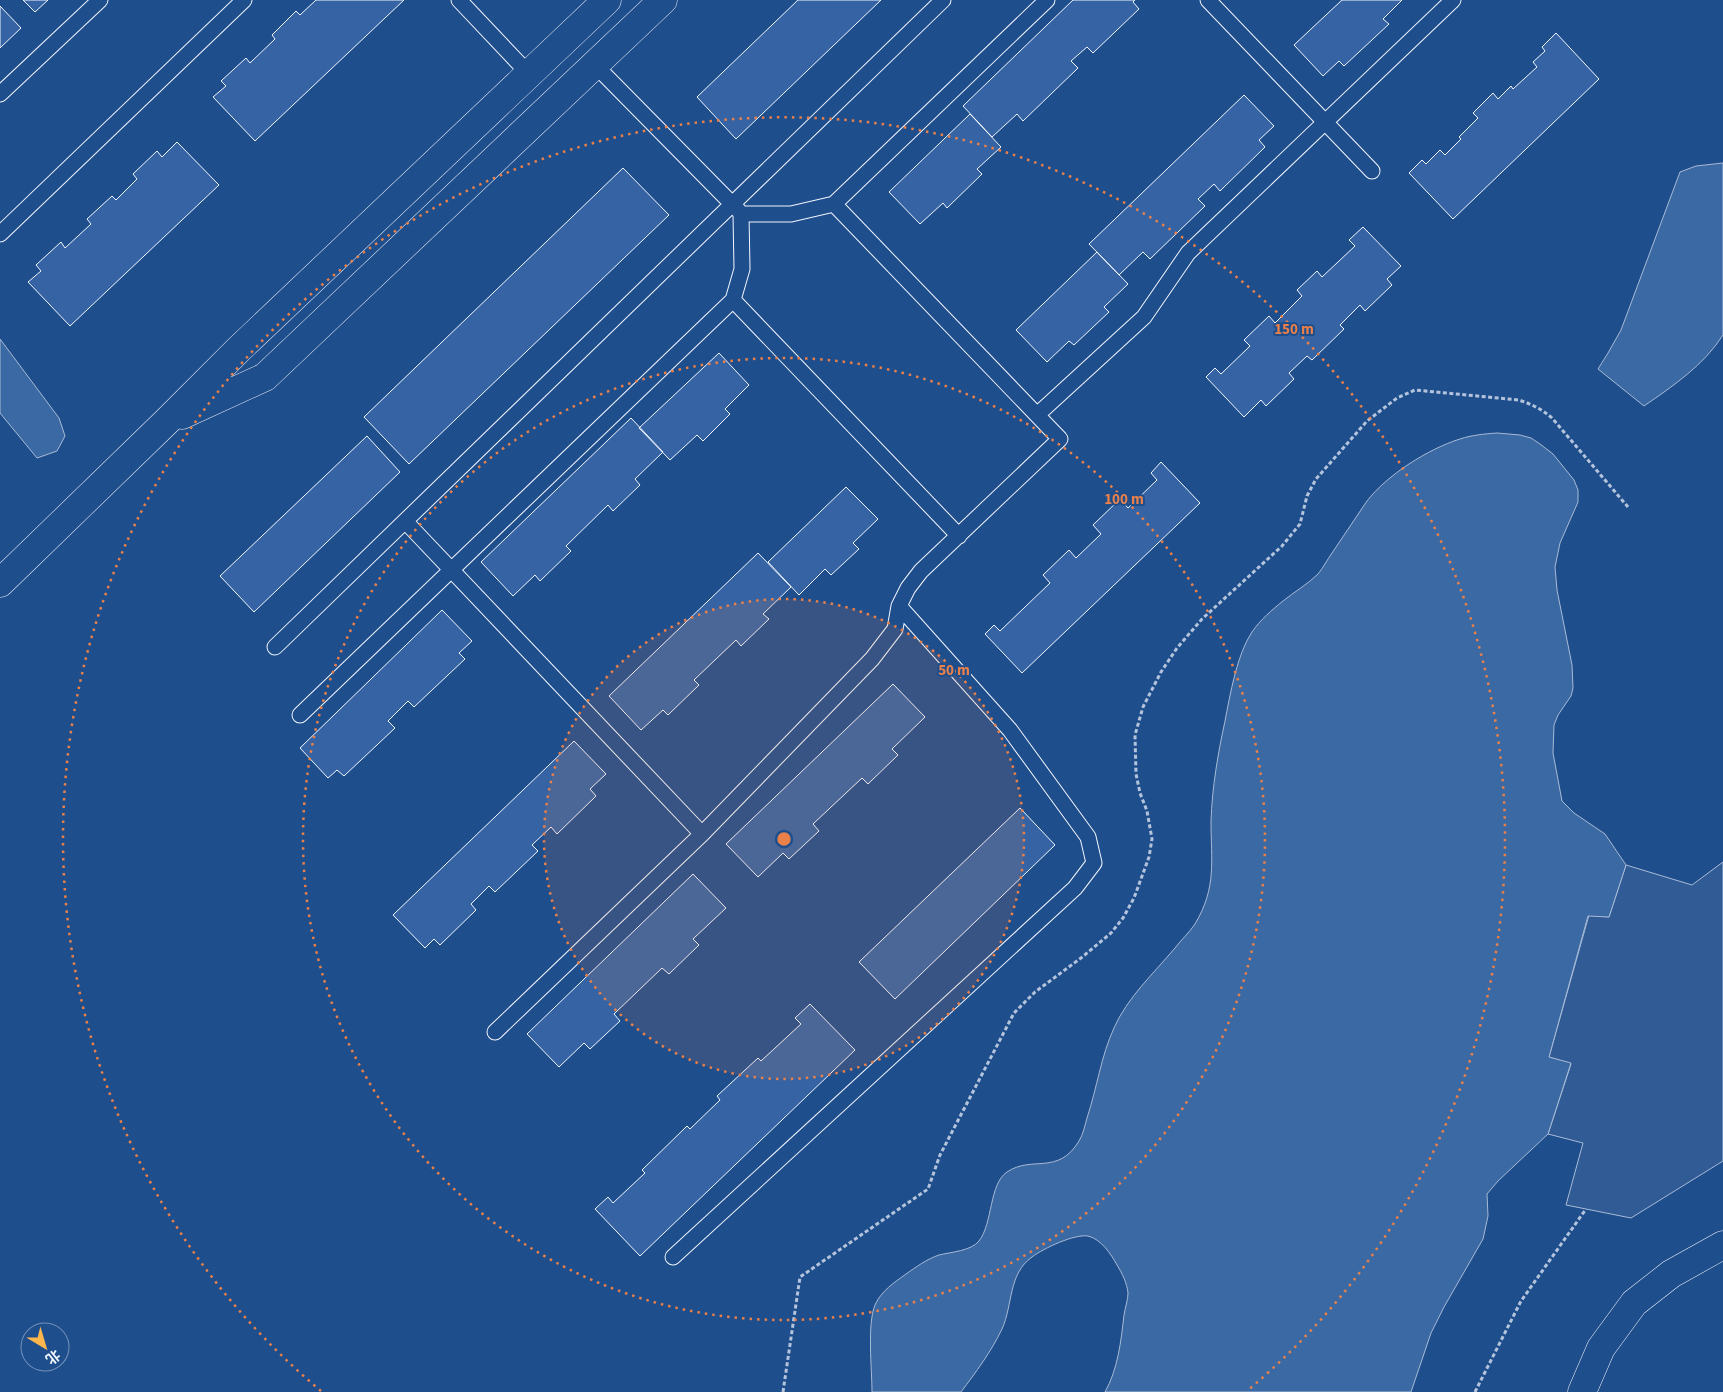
<svg xmlns="http://www.w3.org/2000/svg" width="1723" height="1392" font-family="'Source Sans 3','Noto Sans SC',sans-serif">
	<style>
		.parking { fill: #305b95; stroke: #a8bbd7 }
		.water { fill: #3b69a3; stroke: #a8bbd7 }
		.building { fill: #3563a3; stroke: #f2f6ff }
		.lines { fill: none; stroke-linecap: round; stroke-linejoin: round }
		.lane-casing { stroke: #f2f6ff; stroke-width: 17 }
		.street-casing { stroke: #f2f6ff; stroke-width: 29 }
		.secondary-casing { stroke: #f2f6ff; stroke-width: 29 }
		.path { stroke: #b3c4dc; stroke-width: 3; stroke-dasharray: 4 2.5; stroke-linecap: butt }
		.lane { stroke: #1f4e8c; stroke-width: 15 }
		.street { stroke: #1f4e8c; stroke-width: 28 }
		.secondary { stroke: #1f4e8c; stroke-width: 28 }
		.ring { fill: none; stroke: #ea8049; stroke-width: 2.5; stroke-dasharray: 2.5 5 }
		.centre { fill: #ea8049; stroke: #1f4e8c; stroke-width: 2.5 }
		.ring-label { font-size: 15px; text-anchor: middle; font-weight: bold; fill: #ea8049; stroke: #1f4e8c; stroke-width: 4; stroke-linejoin: round; paint-order: stroke }
	</style>
	<rect width="100%" height="100%" fill="#1f4e8c"/>
	<path class="parking" d="M1723,862V1161L1631,1218L1566,1205L1583,1143L1548,1134L1571,1064L1549,1057L1589,915L1609,917L1626,865L1692,885Z"/>
	<path class="water" d="M1723,163V335C1704,365 1673,386 1644,406L1598,369L1608,353L1621,330L1680,172L1696,166Z
		M0,339L59,418L65,436L57,451L37,458L0,413Z
		M1497,433L1520,435L1531,438L1540,444L1553,454L1574,480L1578,490V502L1560,543L1555,567L1557,590L1572,665L1573,688L1571,696L1558,715L1554,725L1553,753L1562,801L1574,813L1605,834L1626,865L1609,917L1588,916L1549,1057L1571,1063L1548,1134L1498,1181L1487,1194L1488,1216L1483,1239L1444,1307L1431,1333L1411,1392H1105C1118,1369 1121,1341 1124,1315C1125,1308 1128,1300 1128,1293C1127,1283 1122,1273 1117,1265C1111,1254 1101,1239 1088,1236C1074,1234 1044,1248 1032,1257C1008,1274 1013,1305 1002,1329C991,1352 976,1372 961,1392H872C872,1369 867,1324 875,1305C881,1291 895,1282 906,1274C916,1267 927,1259 939,1255C951,1252 971,1251 979,1241C993,1223 989,1184 1007,1172C1032,1155 1058,1176 1079,1141C1083,1135 1085,1125 1087,1118C1097,1088 1101,1056 1114,1028C1127,998 1154,973 1175,948C1181,940 1189,933 1195,924C1217,887 1211,861 1211,821C1212,788 1218,753 1225,721C1230,695 1237,654 1252,632C1260,620 1272,610 1283,601C1294,592 1308,584 1318,574C1323,568 1327,560 1332,553C1344,536 1355,518 1367,501C1387,475 1428,449 1460,439C1472,435 1484,434 1497,433Z"/>
	<path class="building" d="M23,0H48L35,12Z
		M316,0H404L255,141L213,97L226,86L221,81L246,58L250,63L275,39L272,35L296,11L300,15Z
		M798,0H881L736,139L697,97Z
		M1073,0H1135L1133,2L1139,9L1093,53L1087,47L1071,61L1078,68L1023,121L1017,114L992,137L963,106Z
		M1342,0H1402L1383,19L1389,24L1344,66L1339,61L1323,76L1294,45Z
		M0,6L21,28L0,48Z
		M1556,33L1599,79L1453,219L1409,173L1422,160L1426,164L1440,150L1445,155L1461,139L1459,137L1478,118L1473,113L1493,93L1498,99L1511,86L1513,89L1537,67L1533,62L1545,51L1542,47Z
		M1244,95L1274,126L1259,140L1265,147L1220,191L1214,184L1198,199L1205,206L1150,259L1143,252L1119,275L1089,244Z
		M970,114L1001,147L977,169L982,174L947,208L943,203L920,224L889,192Z
		M177,142L219,185L70,326L28,282L41,271L36,265L61,242L65,248L91,224L87,219L112,196L116,200L137,179L133,174L157,151L162,157Z
		M623,168L669,215L409,464L364,417Z
		M1363,227L1401,266L1387,279L1392,285L1365,311L1360,305L1340,325L1344,329L1312,360L1307,356L1289,373L1294,379L1266,406L1261,400L1244,417L1206,377L1215,368L1221,374L1250,346L1244,340L1269,316L1275,323L1302,296L1297,290L1317,271L1322,277L1355,246L1349,240Z
		M1097,252L1128,284L1104,307L1109,312L1074,345L1069,341L1047,362L1016,330Z
		M719,353L749,385L725,409L730,414L703,441L697,435L670,460L639,428Z
		M631,418L663,452L635,479L640,485L613,511L608,505L566,546L571,551L540,581L535,575L513,596L481,562Z
		M367,436L400,472L254,612L220,576Z
		M1161,462L1200,503L1022,673L985,634L994,625L1000,631L1050,583L1043,575L1069,550L1076,558L1101,534L1093,525L1120,499L1128,508L1157,480L1151,473Z
		M846,487L878,519L853,543L859,549L831,575L825,569L799,595L768,562Z
		M758,553L791,587L763,614L769,619L741,646L736,640L694,680L699,685L668,715L663,710L641,730L609,696Z
		M442,610L472,641L459,653L465,659L414,707L408,701L388,721L395,728L344,776L337,770L328,778L300,748Z
		M893,684L925,717L892,749L898,755L868,784L862,778L813,824L819,831L789,859L783,853L758,877L726,844Z
		M574,741L606,774L590,789L596,796L557,834L551,827L532,845L538,851L495,892L489,886L471,904L476,910L440,945L434,939L425,948L393,915Z
		M1020,808L1055,845L895,999L859,962Z
		M693,874L726,908L693,939L699,945L669,974L662,968L614,1014L620,1021L590,1049L584,1043L559,1067L527,1034Z
		M810,1004L855,1050L640,1256L595,1209L608,1197L613,1203L645,1173L642,1170L687,1126L690,1129L720,1100L717,1096L758,1058L761,1061L801,1024L795,1018Z"/>
	<g class="lines">
		<defs>
			<path id="lane" d="M459,0L529,74
				M1208,0L1372,171
				M595,65L739,211
				M0,94L100,0
				M0,234L244,0
				M733,300L959,536
				M1037,415L1144,317L1188,253L1453,0
				M405,521L702,834
				M275,647L943,0
				M300,715L733,300L742,269L741,214H791L834,204L1047,0
				M495,1032L702,834L872,659L895,629L899,606L908,588L921,571L1060,439L834,204
				M673,1257L1075,888L1094,863L1088,837L1010,730L899,606"/>
			<path id="street" d="M182,415L265,377L663,0
				M0,583L167,421L239,349L607,0"/>
			<path id="secondary" d="M1582,1392L1601,1348L1634,1303L1671,1274L1723,1245"/>
		</defs>
		<use href="#lane" class="lane-casing"/>
		<use href="#street" class="street-casing"/>
		<use href="#secondary" class="secondary-casing"/>
		<path class="path" d="M783,1392L800,1277L928,1189L940,1155L1014,1013L1035,992L1081,958L1111,933L1123,918L1134,898L1149,857L1152,839L1147,811L1140,793L1136,774L1135,735L1143,707L1161,672L1177,648L1202,619L1282,546L1300,524L1307,496L1316,479L1367,421L1397,398L1415,390L1519,400C1531,404 1542,409 1552,418L1628,507
			M1475,1392L1521,1301L1586,1209"/>
		<use href="#lane" class="lane"/>
		<use href="#street" class="street"/>
		<use href="#secondary" class="secondary"/>
	</g>
	<circle cx="784" cy="839" r="240" fill="#ea8049" fill-opacity=".12"/>
	<g class="ring">
		<circle cx="784" cy="839" r="240"/>
		<circle cx="784" cy="839" r="481"/>
		<path d="M321 1391A721 721 0 1 1 1247 1391"/>
	</g>
	<circle cx="784" cy="839" r="8" class="centre"/>
	<g class="ring-label">
		<text x="1294" y="334">150 m</text>
		<text x="1124" y="504">100 m</text>
		<text x="954" y="675">50 m</text>
	</g>
	<g transform="translate(45 1347) rotate(142)"><circle r="24" fill="#1f4e8c" stroke="#7391ba"/>
	<path d="M0-4L9 19L0 12L-9 19Z" fill="#ffb74d"/>
	<text y="-8" font-size="14" font-weight="bold" text-anchor="middle" fill="#f2f6ff">北</text>
	</g>
</svg>
